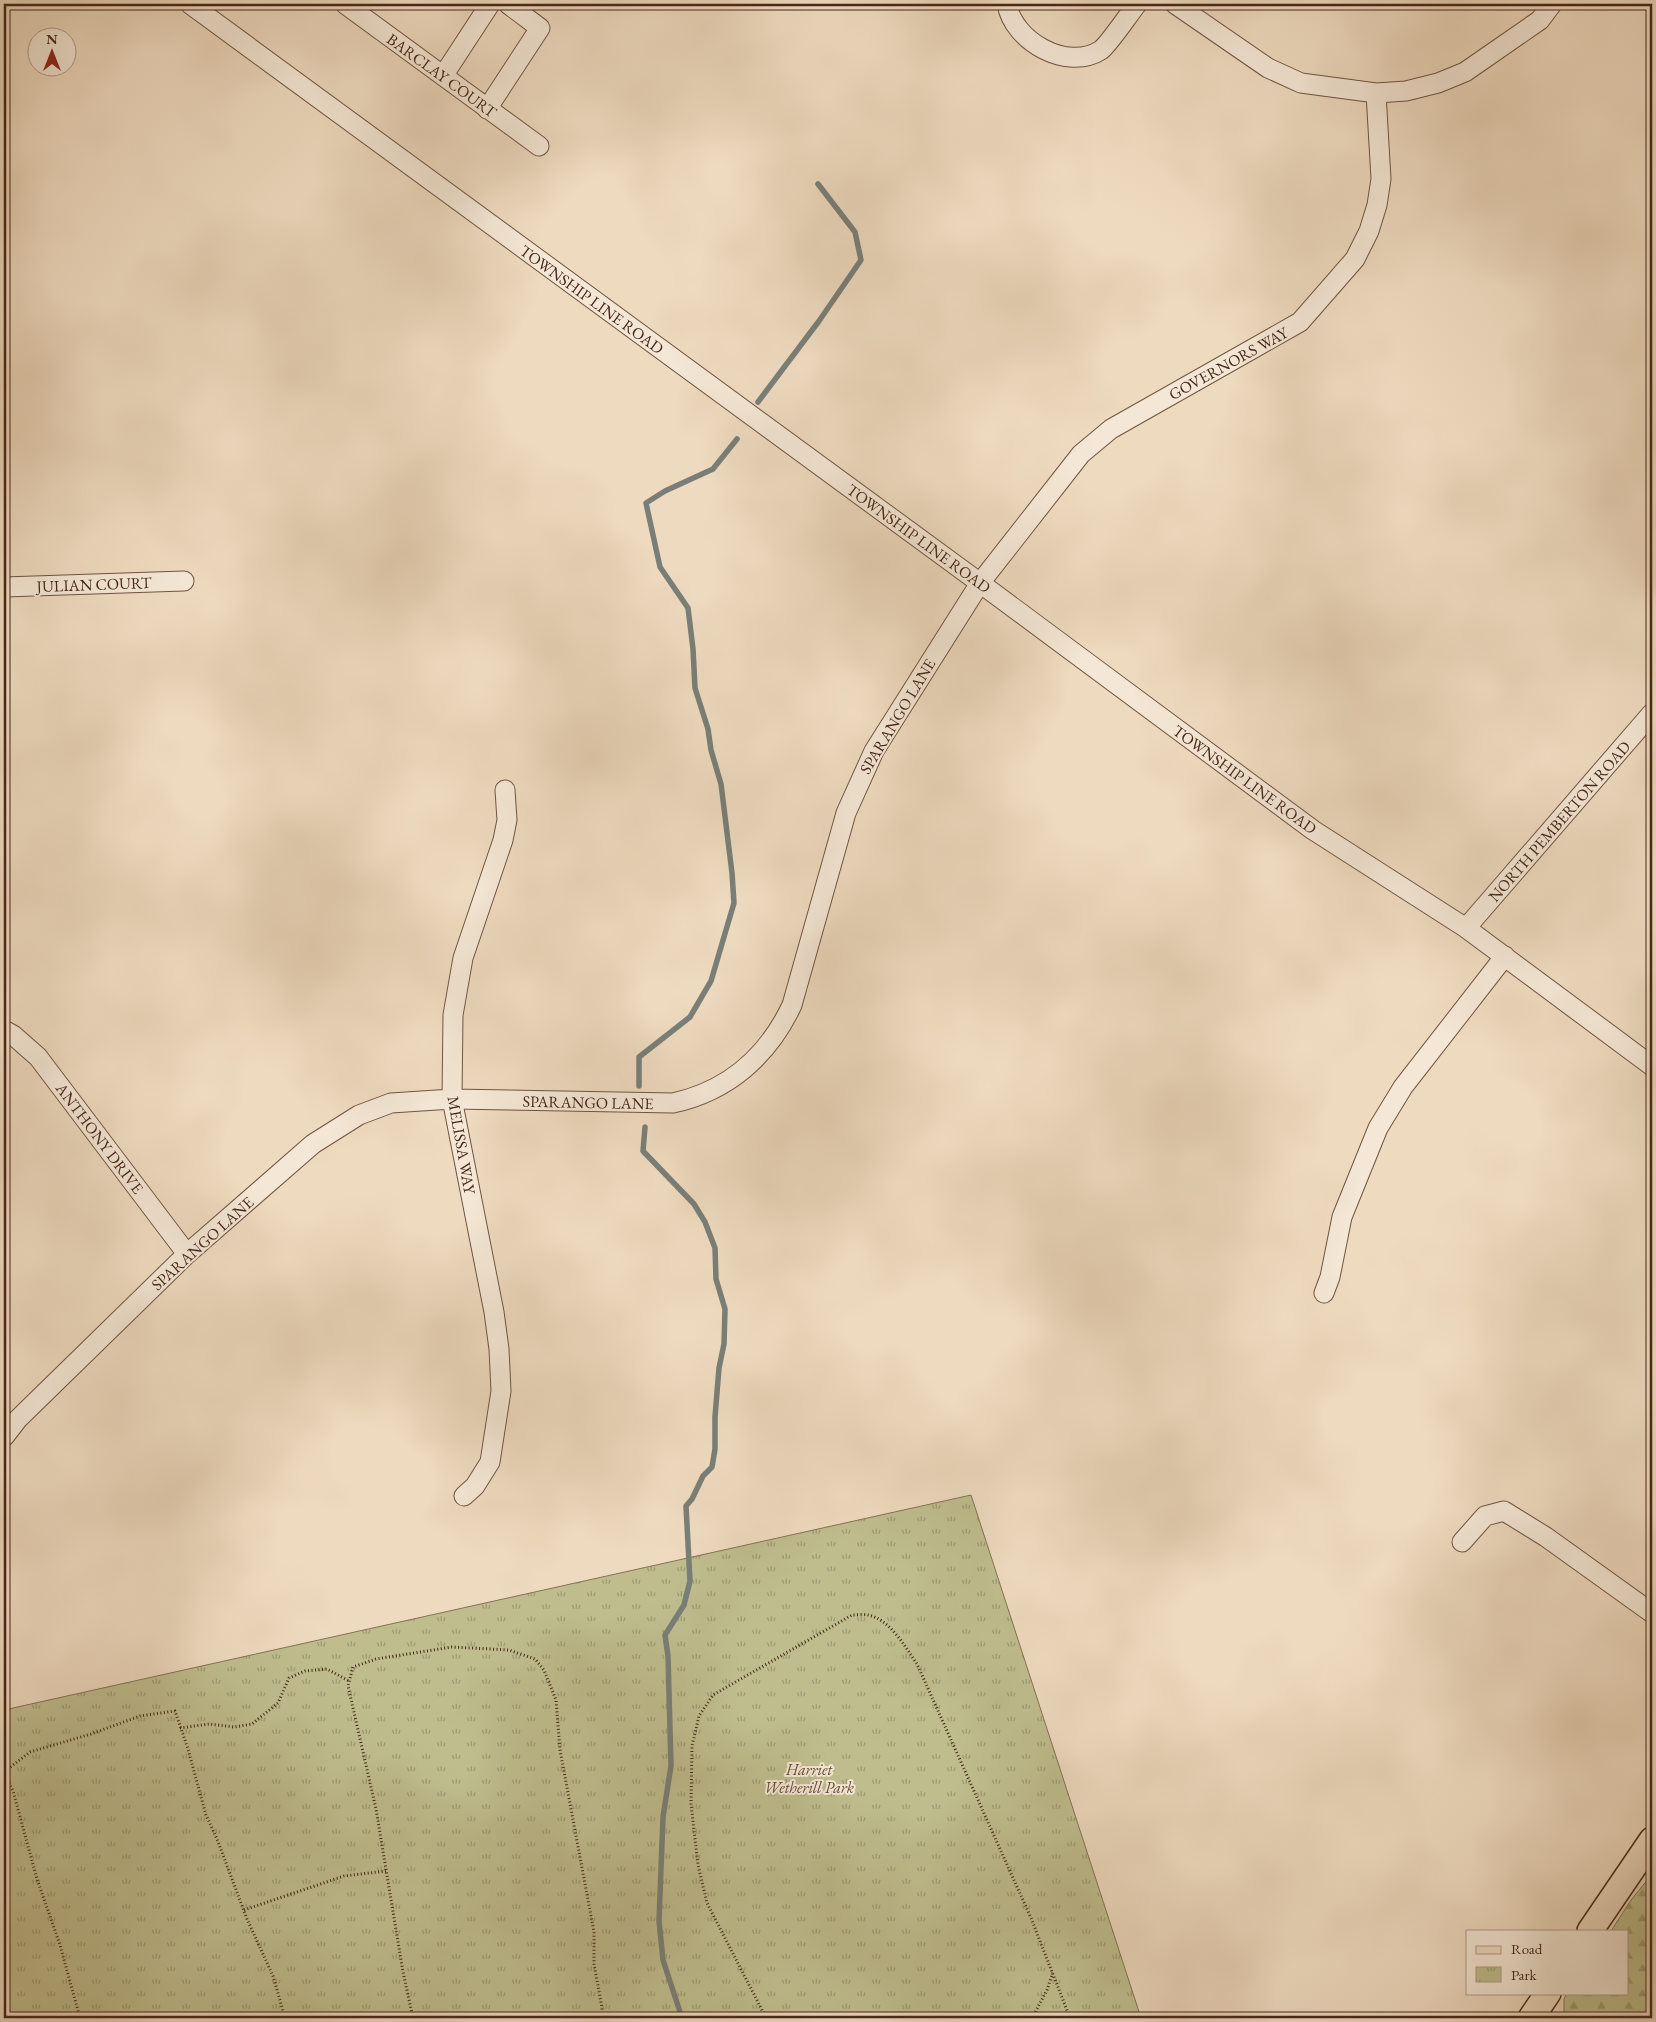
<svg xmlns="http://www.w3.org/2000/svg" width="1656" height="2022" font-family="'EB Garamond',serif">
	<style>
		.forest { fill: url(#forest-firs); stroke: #837254 }
		.park { fill: url(#park-tufts); stroke: #837254 }
		.lines { fill: none; stroke-linecap: round; stroke-linejoin: round }
		.stream { stroke: #797f78; stroke-width: 5.5 }
		.minor-casing { stroke: #715442; stroke-width: 21 }
		.major-casing { stroke: #472719; stroke-width: 28 }
		.path { stroke: #472719; stroke-width: 3; stroke-dasharray: 1 2.5; stroke-linecap: butt }
		.minor { stroke: #f4e7d5; stroke-width: 19 }
		.major { stroke: #eedabf; stroke-width: 25 }
		.labels { text-anchor: middle; stroke-width: 4; stroke-linejoin: round; paint-order: stroke }
		.street-label { font-size: 16px; fill: #472719; stroke: #f4e7d5 }
		.park-label { font-size: 16px; font-style: italic; fill: #654c36; stroke: #f4e7d5 }
	</style>
	<defs>
		<pattern id="forest-firs" width="22" height="20" patternUnits="userSpaceOnUse" patternTransform="scale(1.25)"><rect width="22" height="20" fill="#bfbd8e"/><path d="M5 1l3.5 6h-7zM16 11l3.5 6h-7z" fill="#9d9a73"/></pattern>
		<pattern id="park-tufts" width="24" height="20" patternUnits="userSpaceOnUse" patternTransform="scale(1.25)"><rect width="24" height="20" fill="#bfbd8e"/><path d="M3 7l-1-3M5 7V3M7 7l1-3M15 17l-1-3M17 17v-4M19 17l1-3" fill="none" stroke="#9d9a73"/></pattern>
	</defs>
	<rect width="100%" height="100%" fill="#eedabf"/>
	<filter id="stains"><feTurbulence type="fractalNoise" baseFrequency=".004" numOctaves="4"/><feColorMatrix values="0 0 0 0 .2 0 0 0 0 .09 0 0 0 0 .02 0 0 0 .5 -.17"/></filter>
	<radialGradient id="worn" r=".72"><stop offset=".6" stop-color="#630" stop-opacity="0"/><stop offset="1" stop-color="#630" stop-opacity=".3"/></radialGradient>
	<path class="forest" d="M1649,1878L1652,1883V2018H1564V1999L1567,1993H1627V1931H1611L1631,1900Z"/>
	<path class="park" d="M971,1495L1141,2018H4V1710Z"/>
	<g class="lines">
		<path class="stream" d="M758,402L819,321L861,260L855,232L818,184
			M639,1086V1057L690,1017L711,981L734,903L732,873L721,784L711,750L708,729L695,688L693,649L688,608L660,567L646,503L665,491L713,469L737,439
			M645,1127L643,1151L694,1204L705,1222L715,1248L716,1279L725,1309L724,1344L719,1368L715,1417V1449L712,1467L703,1476L692,1499L686,1506L690,1581L684,1605L665,1635L668,1656L671,1766L663,1817L659,1921L663,1960L682,2018"/>
		<defs>
			<path id="minor" d="M190,4L980,583L1313,830L1466,928L1652,1066
				M345,4L539,146
				M1007,4C1013,41 1067,72 1101,50C1109,44 1129,14 1137,4
				M1175,4L1268,68L1301,83L1376,93
				M443,76L490,4
				M487,109L540,28L508,4
				M4,587L184,581
				M1466,928L1652,713
				M4,1030L13,1035L38,1057L187,1254
				M1324,1293L1330,1277L1342,1217L1378,1128L1403,1087L1505,956
				M4,1437L18,1419L187,1254L313,1144L359,1115L391,1103L452,1099L673,1103C728,1091 768,1056 792,1005L846,813L874,751L980,583L1081,454L1111,429L1300,322L1355,259L1369,231L1377,205L1381,179L1376,93L1406,91L1438,83L1465,72L1540,20L1552,4
				M464,1496L475,1486L490,1462L501,1391L499,1349L494,1312L452,1099L453,1015L463,958L503,840L507,820L505,790
				M1462,1542L1485,1516L1504,1511L1546,1537L1652,1613"/>
			<path id="major" d="M1590,1931L1652,1840
				M1531,2018L1548,1993"/>
		</defs>
		<use href="#minor" class="minor-casing"/>
		<use href="#major" class="major-casing"/>
		<path class="path" d="M180,1728L209,1724L234,1727L252,1724L278,1703L289,1678L305,1671L327,1669L349,1681
			M244,1910L344,1876L386,1871
			M80,2018L60,1945L37,1879L13,1791L4,1772L30,1752L91,1734L140,1716L175,1711L188,1749L206,1815L217,1839L247,1919L273,1976L285,2018
			M413,2018L403,1972L376,1809L348,1686L353,1667L376,1659L452,1647L509,1650L535,1659L544,1670L556,1700L560,1750L594,1932V1964L602,2008V2018
			M769,2018L763,2012L707,1903L698,1865L691,1804L692,1746L699,1716L713,1695L852,1615C857,1615 863,1614 868,1615C890,1619 906,1648 917,1664L1031,1918L1070,2018
			M1032,2018L1047,1990L1053,1972"/>
		<use href="#minor" class="minor"/>
		<use href="#major" class="major"/>
	</g>
	<g class="labels">
		<g class="street-label">
			<text transform="translate(442 75) rotate(36)" y="6">BARCLAY COURT</text>
			<text transform="translate(592 299) rotate(36)" y="6">TOWNSHIP LINE ROAD</text>
			<text transform="translate(1228 363) rotate(-29)" y="6">GOVERNORS WAY</text>
			<text transform="translate(919 538) rotate(36)" y="6">TOWNSHIP LINE ROAD</text>
			<text transform="translate(94 584) rotate(-2)" y="6">JULIAN COURT</text>
			<text transform="translate(897 716) rotate(-59)" y="6">SPARANGO LANE</text>
			<text transform="translate(1245 779) rotate(36)" y="6">TOWNSHIP LINE ROAD</text>
			<text transform="translate(1559 821) rotate(-49)" y="6">NORTH PEMBERTON ROAD</text>
			<text transform="translate(588 1102) rotate(1)" y="6">SPARANGO LANE</text>
			<text transform="translate(100 1138) rotate(53)" y="6">ANTHONY DRIVE</text>
			<text transform="translate(462 1145) rotate(80)" y="6">MELISSA WAY</text>
			<text transform="translate(202 1243) rotate(-42)" y="6">SPARANGO LANE</text>
		</g>
		<g class="park-label">
			<text x="809" y="1775">Harriet<tspan x="809" dy="18">Wetherill Park</tspan></text>
		</g>
	</g>
	<rect width="1656" height="2022" fill="none" stroke="#eedabf" stroke-width="20"/>
	<rect x="5" y="5" width="1646" height="2012" fill="none" stroke="#472719" stroke-width="2.5"/>
	<rect x="10" y="10" width="1636" height="2002" fill="none" stroke="#472719"/>
	<rect x="1466" y="1930" width="162" height="65" fill="#f4e7d5" stroke="#af9a8a"/>
	<rect x="1476" y="1946" width="25" height="8" fill="#eedabf" stroke="#af9a8a"/>
	<text x="1511" y="1954" font-size="15" fill="#472719">Road</text>
	<rect x="1476" y="1967" width="25" height="15" fill="url(#park-tufts)" stroke="#af9a8a"/>
	<text x="1511" y="1980" font-size="15" fill="#472719">Park</text>
	<g transform="translate(52 52)"><circle r="24" fill="#f4e7d5" stroke="#af9a8a"/>
	<path d="M0-4L9 19L0 12L-9 19Z" fill="#8f2418"/>
	<text y="-8" font-size="14" font-weight="bold" text-anchor="middle" fill="#472719">N</text>
	</g>
	<rect width="100%" height="100%" filter="url(#stains)"/>
	<rect width="100%" height="100%" fill="url(#worn)"/>
</svg>
